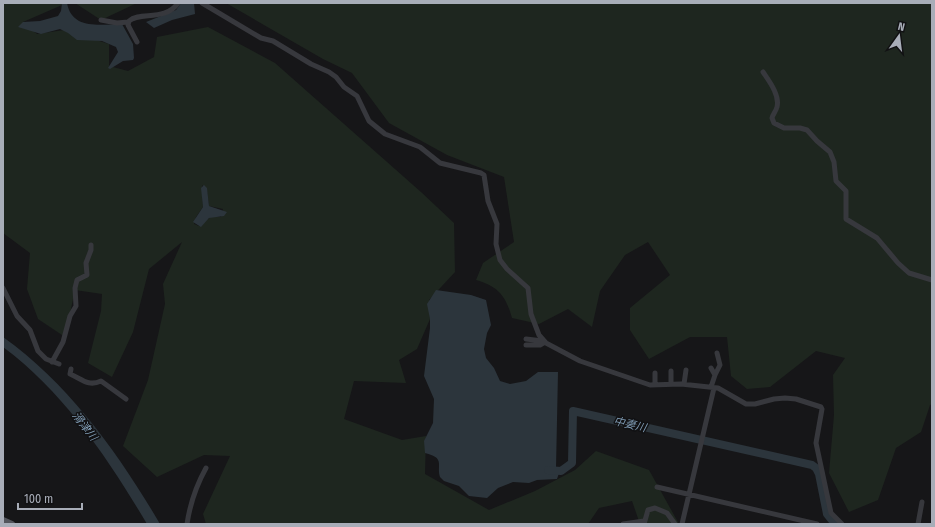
<svg xmlns="http://www.w3.org/2000/svg" width="935" height="527" font-family="'Fira Sans Condensed','Noto Sans JP',sans-serif">
	<style>
		.green { fill: #1e261f; fill-rule: evenodd }
		.water { fill: #2c353c }
		.lines { fill: none; stroke-linecap: round; stroke-linejoin: round }
		.river { stroke: #2c353c; stroke-width: 8 }
		.minor { stroke: #37383d; stroke-width: 5 }
		.major { stroke: #53555c; stroke-width: 6 }
		.labels { text-anchor: middle; stroke-width: 3; stroke-linejoin: round; paint-order: stroke }
		.water-label { font-size: 11px; font-style: italic; fill: #7f9bb3; stroke: #111113 }
	</style>
	<rect width="100%" height="100%" fill="#161618"/>
	<path class="green" d="M3,3H63L62,5L23,22L37,34L64,30L109,44V66L128,71L154,57L157,37L208,27L275,63L421,192L454,223L455,272L429,300L430,319L417,349L399,360L406,383L354,381L344,419L402,440L426,436L425,474L489,510L535,491L575,470L596,451L649,470L679,524H640L632,501L599,508L588,524H206L203,514L230,456L204,455L157,477L123,446L148,380L165,304L163,284L182,242L149,269L133,332L112,377L88,363L101,311L102,294L75,290L65,337L38,319L27,289L30,253L3,233ZM202,185L207,191L209,206L223,209L221,217L212,216L199,226L194,224L196,217L203,207Z
		M75,3H137L101,20Z
		M226,3H932V404L930,405L921,432L896,448L878,500L849,512L829,473L834,415L833,375L845,358L816,351L770,387L747,389L731,376L727,337H690L649,359L630,330V308L670,275L648,242L625,255L600,291L592,327L568,309L539,324L512,318C506,296 498,286 476,280L483,263L514,242L504,177L447,155L389,123L352,73L323,59Z"/>
	<path class="water" d="M62,3H67C72,31 102,24 122,24L133,44L134,58L133,60L123,61L110,69L108,68L118,52L116,47L102,41L77,40L68,33L60,29L41,34L18,27L23,22L40,21L58,16L61,11Z
		M181,3H194L195,14L172,20L154,28L146,22L176,10Z
		M204,185L207,188L209,206L227,212L224,216L209,218L201,227L193,222L203,207L201,188Z
		M436,290L471,295L486,300L491,325L487,333L484,349L486,358L494,368L500,381L510,384L526,381L538,372H558L556,468L559,473L557,479L537,480L529,483L513,482L498,488L487,498L469,496L459,486L444,481L440,477C436,465 446,458 425,453L424,441L433,423L434,399L424,376L430,328V319L427,304Z
		M3,337C70,385 119,454 160,524H147C109,460 64,392 3,347Z"/>
	<g class="lines">
		<path class="river" d="M548,470L561,471L572,463L573,411L812,465L816,468L819,474L827,514L835,524"/>
		<path class="minor" d="M202,3L261,38L273,41L311,64L329,72L336,77L344,87L357,96L369,121L385,134L420,147L440,163L481,173L484,175L488,201L497,224L496,244L500,260L507,269L528,288L531,314L539,335L546,343L580,361L650,385L681,384L718,388L746,404H755L774,399L785,398L796,399L821,407L822,409L816,443L831,513L842,524
			M101,20L117,23L128,22
			M137,42L128,25L129,21C140,11 165,22 178,3
			M763,72C769,81 780,95 777,107C776,111 773,114 772,118L774,123L784,128H800L807,130L817,141L830,152L834,162L836,181L846,191V219L877,238L898,263L909,273L932,280
			M3,288L17,316L30,330L38,351L46,359L59,364
			M526,339L543,341
			M526,345H540L545,342
			M52,362L63,342L70,316L76,306L75,288L77,280L87,275L86,263L91,250V245
			M711,368L715,375L711,387
			M71,369L70,374C82,379 88,387 101,381L126,399
			M671,371V383
			M715,375L720,365L717,353
			M684,384L686,370
			M655,385V373
			M657,487L817,524
			M187,524C190,504 196,486 206,468
			M623,524L644,521
			M644,524L648,510L655,508L667,513L675,524
			M682,524L714,388
			M918,524L922,502"/>
		<path class="major" d="M3,520L12,524"/>
	</g>
	<g class="labels">
		<g class="water-label">
			<text transform="translate(630 424) rotate(13)" y="4">中妻川</text>
			<text transform="translate(85 426) rotate(52)" y="4">滑津川</text>
		</g>
	</g>
	<rect width="935" height="527" fill="none" stroke="#a8adb8" stroke-width="8"/>
	<g transform="translate(899 36) rotate(14)" stroke="#111113" stroke-width="3" paint-order="stroke">
	<path d="M0-3L7 15L0 10L-7 15Z" fill="#a8adb8"/>
	<text y="-6" font-size="11" font-weight="bold" text-anchor="middle" fill="#a8adb8">N</text>
	</g>
	<path d="M18 503v6h64v-6" fill="none" stroke="#a8adb8" stroke-width="2"/>
	<text x="24" y="503" font-size="12" fill="#a8adb8" stroke="#111113" stroke-width="3" paint-order="stroke">100 m</text>
</svg>
